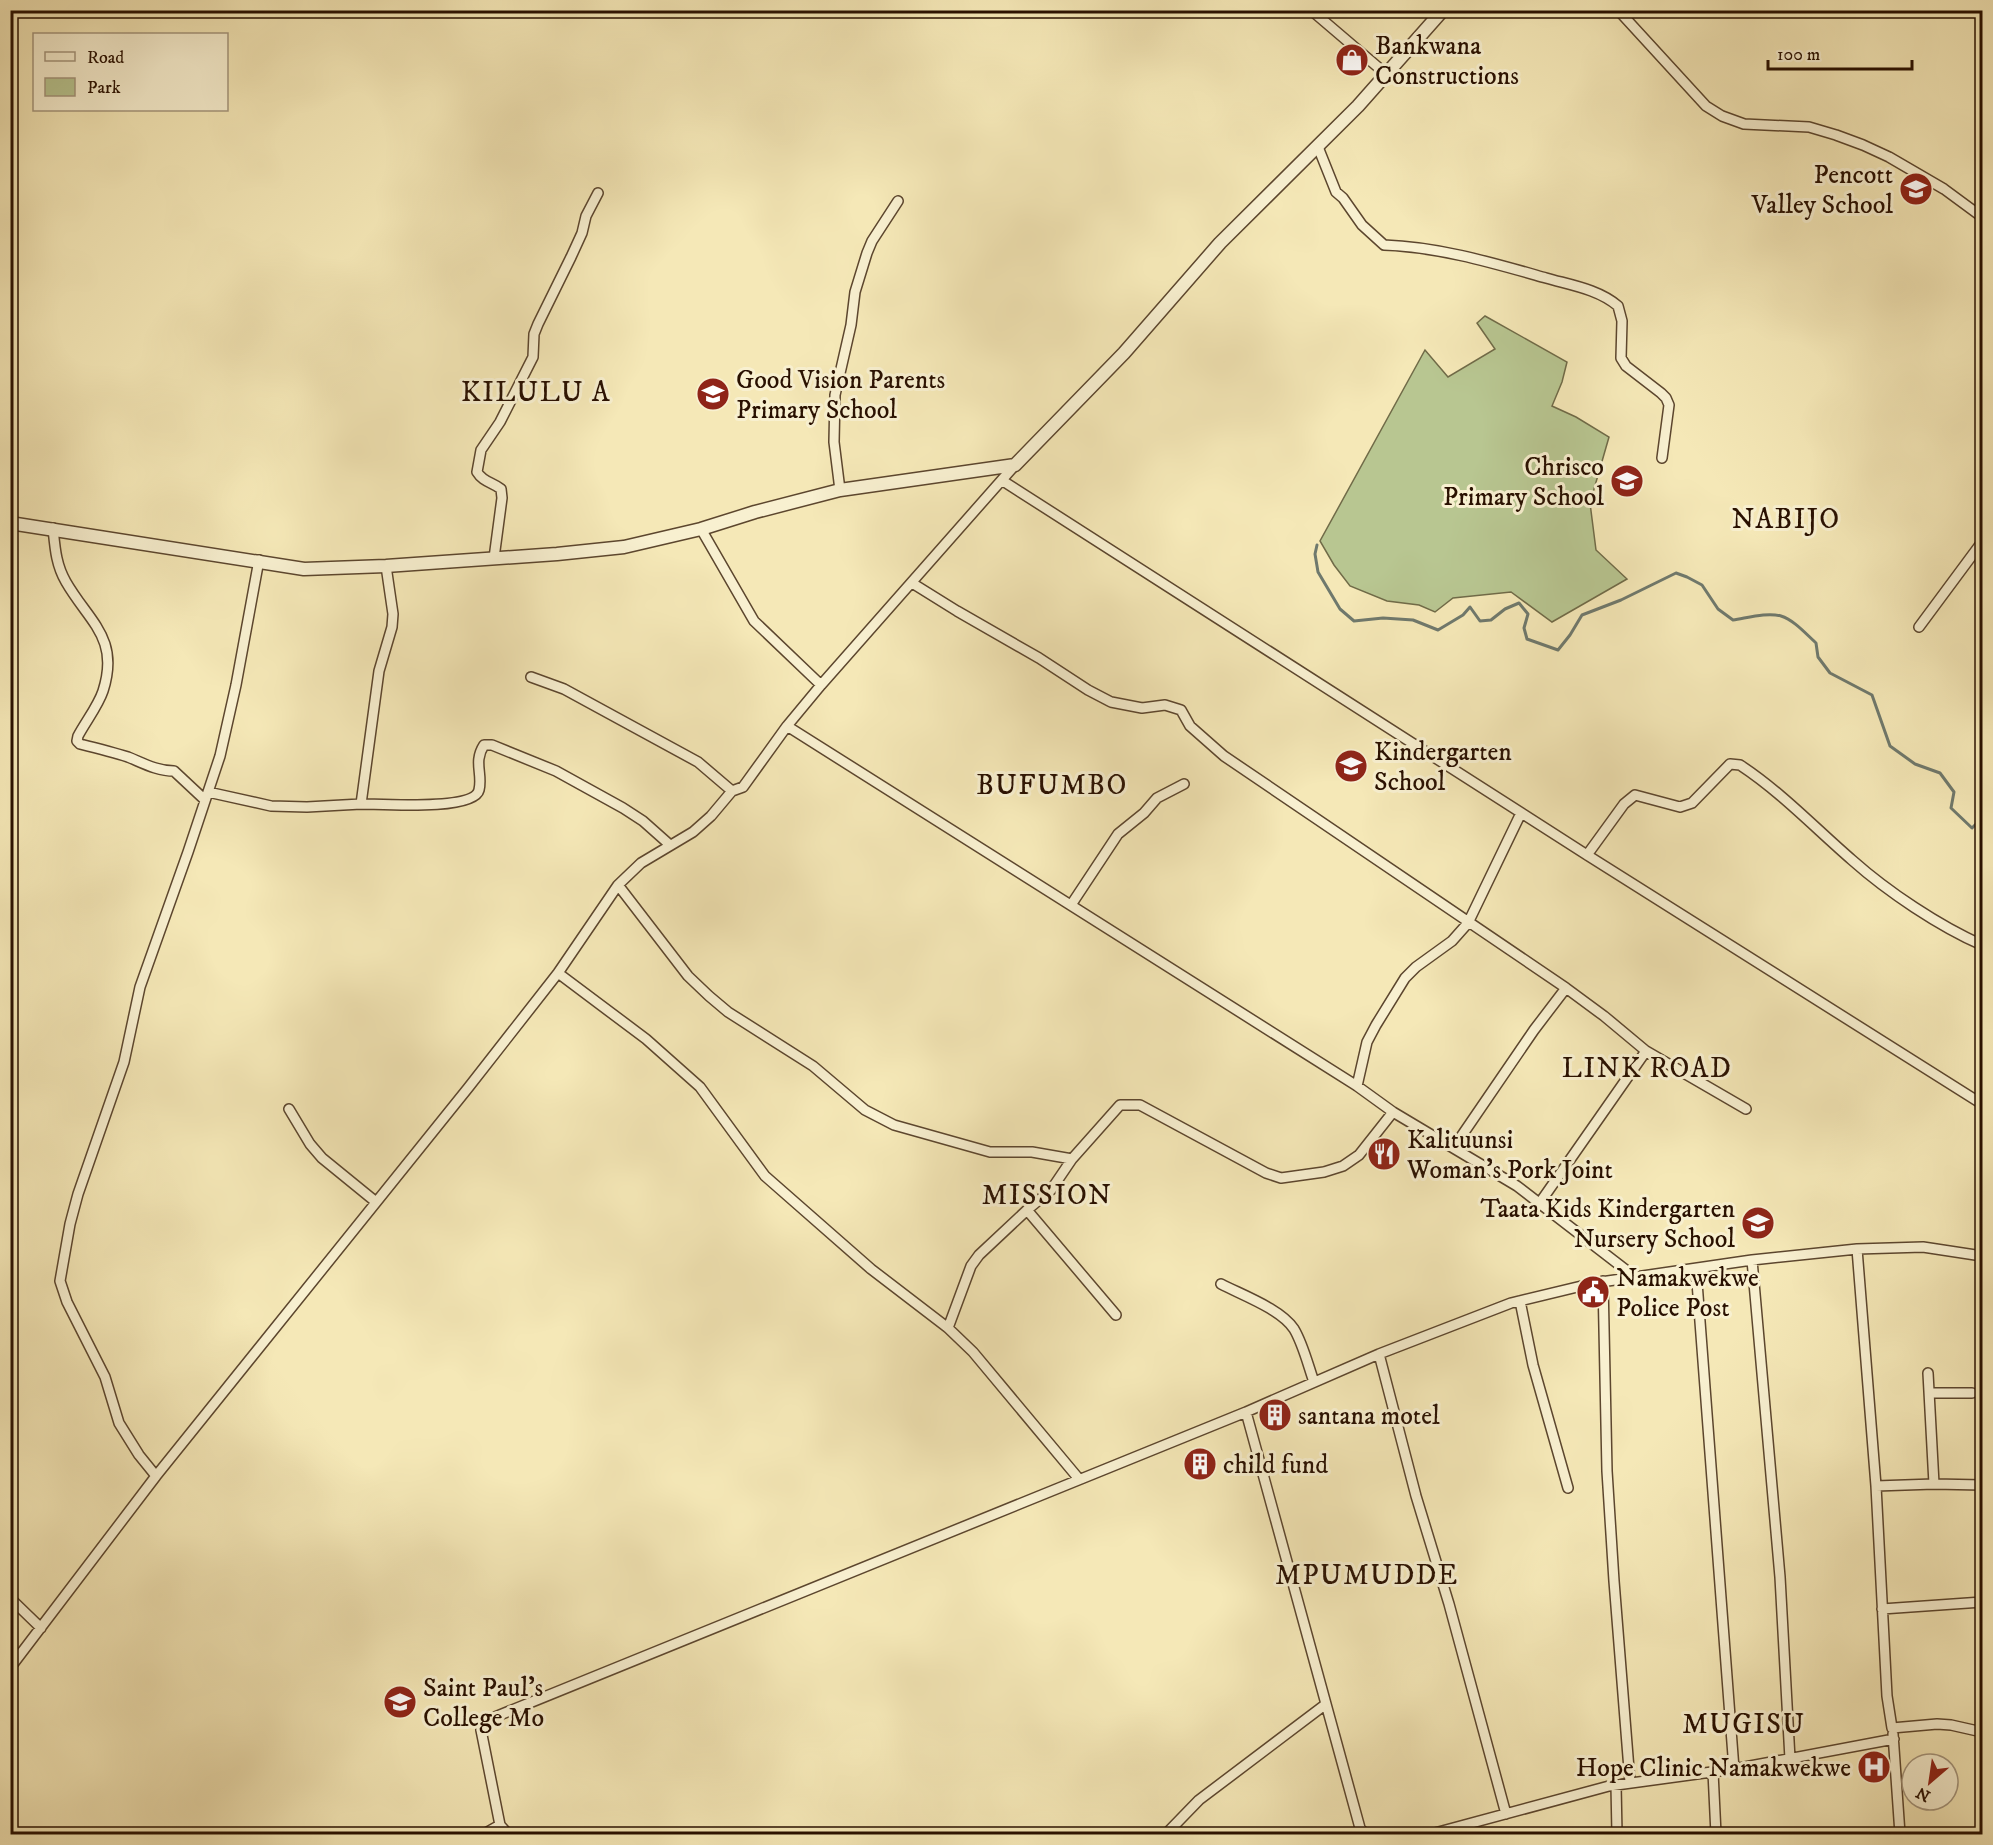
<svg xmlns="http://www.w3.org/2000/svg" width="1993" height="1845" font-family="'IM FELL DW Pica',serif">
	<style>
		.green { fill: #b8c691; stroke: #706b48; stroke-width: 1.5 }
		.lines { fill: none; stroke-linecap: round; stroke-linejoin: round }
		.stream { stroke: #6f796d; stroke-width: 3 }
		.river { stroke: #9ebfb6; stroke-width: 18 }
		.minor-casing { stroke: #5c462e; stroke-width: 12 }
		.tertiary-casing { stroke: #5c462e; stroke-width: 15 }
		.minor { stroke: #f8f0d0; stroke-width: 9 }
		.tertiary { stroke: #f8f0d0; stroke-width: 12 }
		.labels { text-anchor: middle; stroke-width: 6; stroke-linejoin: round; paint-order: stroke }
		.poi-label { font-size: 26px; fill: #291000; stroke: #f8f0d0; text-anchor: start }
		.quarter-label { font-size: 28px; letter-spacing: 1.5px; fill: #291000; stroke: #f8f0d0 }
	</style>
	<rect width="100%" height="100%" fill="#f5e8b7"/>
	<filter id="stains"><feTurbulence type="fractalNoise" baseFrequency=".00333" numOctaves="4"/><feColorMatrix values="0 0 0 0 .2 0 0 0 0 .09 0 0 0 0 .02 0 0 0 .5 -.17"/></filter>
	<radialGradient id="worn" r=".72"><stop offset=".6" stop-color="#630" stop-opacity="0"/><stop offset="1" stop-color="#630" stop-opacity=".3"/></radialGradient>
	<path class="green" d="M1485,316L1567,362L1562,382L1552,406L1576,417L1609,437L1590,503L1596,550L1627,579L1552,622L1511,592L1453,598L1435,612L1419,605L1387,601L1350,586L1334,565L1320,541L1425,350L1448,377L1495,349L1477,323Z"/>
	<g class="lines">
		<path class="stream" d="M1317,545L1315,554L1318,572L1340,609L1354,621L1383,618L1413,620L1438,630L1463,615L1470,607L1480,621L1491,620L1505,609L1519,603L1528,614L1524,628L1527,639L1558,650L1570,635L1582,615L1621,600L1676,573L1687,577L1702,585L1718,609L1733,620C1747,618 1767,612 1781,616C1794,620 1806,634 1816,643L1818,657L1830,673L1872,695L1890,746L1915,764L1940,773L1954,792L1951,808L1972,828L1982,818"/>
		<path class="river" d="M1979,10L1982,14"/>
		<defs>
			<path id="minor" d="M1311,10L1386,74
				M1618,10L1706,106L1722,116L1744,124L1809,127L1836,135L1863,145L1889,157L1944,189L1982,217
				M1318,147L1336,192L1343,198L1362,225L1384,245C1440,247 1493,263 1546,278C1570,285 1598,289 1618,306L1622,321L1621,358L1626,366L1661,393L1666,398L1669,405L1662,458
				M1003,481L1587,855L1982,1104
				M840,490L834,442L835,395L851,325L855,292L867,253L872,241L898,201
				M53,528C55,548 56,565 66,582C89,622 120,638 103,691C98,706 86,721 78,736L77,741L80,744C96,748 112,752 128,757C143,763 157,771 174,771L205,800
				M701,529L754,621L821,685
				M494,558L502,498L501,489C492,482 483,482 477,472L481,450L500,422L533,357L534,334L538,324L571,257L582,233L586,216L598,193
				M912,583L957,611L1039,658L1088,690L1111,702L1142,708L1165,705L1181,710L1190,726L1224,756L1566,988
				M1919,627L1982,542
				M531,677L564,689L698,762L732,791
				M787,726L1357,1086L1393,1112L1517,1186L1635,1277
				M208,792L271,806L307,807L361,804L379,671L392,627L393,614L386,566
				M361,804C380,804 474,811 479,790C483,774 473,762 484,745H492L556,771L623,808L643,821L670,845
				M1587,855L1624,804L1635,795L1680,807L1692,803L1730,764L1740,765C1781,792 1815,828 1852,860C1888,892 1939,926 1982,945
				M618,885L688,976L709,996L728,1012L813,1066L865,1110L894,1125L990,1152H1032L1072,1159
				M1071,905L1118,834L1144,813L1157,798L1184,784
				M558,973L646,1039L700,1087L765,1176L871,1269L948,1328L973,1352L1079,1479
				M1357,1086L1367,1042L1376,1025L1405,978L1416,967L1452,941L1468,923L1521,813
				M289,1109L310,1144L322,1158L376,1202
				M1454,1147L1534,1030L1566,988L1604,1016L1646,1051
				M1539,1204L1646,1051L1746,1109
				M1027,1210L1116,1315
				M1857,1249L1876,1486L1887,1696L1892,1728L1937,1724L1951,1725L1982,1732
				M1752,1260L1780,1577L1790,1759
				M1696,1269L1734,1769
				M1603,1281L1607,1471L1614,1581L1630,1782
				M1221,1284C1242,1295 1281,1309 1294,1329C1303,1344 1308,1365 1314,1382
				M1520,1301L1533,1365L1568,1488
				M948,1328L971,1266L979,1255L1027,1210L1051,1190L1072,1159L1120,1105H1140L1266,1173L1281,1178L1324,1172L1343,1166L1359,1155L1393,1112
				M1379,1354L1416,1496L1449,1604L1506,1814
				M1928,1373L1934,1484
				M1930,1393H1972
				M1246,1412L1360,1828L1365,1834
				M156,1476L139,1455L119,1423L105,1377L67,1302L60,1281L70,1224L78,1194L124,1062L140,987L188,852L220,756L236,685L259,560
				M1876,1486L1934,1484L1982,1485
				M10,1598L41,1628
				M1882,1609L1982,1602
				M10,1668L156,1476L468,1088L558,973L618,885L641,863L693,832L711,816L732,791L743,787L787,726L821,685L1015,465
				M1893,1734L1900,1834
				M1713,1772L1716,1834
				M1616,1785L1617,1834
				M500,1825L508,1834
				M484,1834L500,1825L481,1730L485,1721L1246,1412L1379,1354L1511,1303L1594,1283L1752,1260L1857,1249L1923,1247L1982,1256
				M1166,1834L1199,1800L1326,1704
				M1431,1834L1609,1786L1734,1769L1894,1739"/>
			<path id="tertiary" d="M10,523L304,569L386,566L557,554L624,547L701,529L755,512L840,490L1015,465L1124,353L1220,243L1358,106L1443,10"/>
		</defs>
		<use href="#minor" class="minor-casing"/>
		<use href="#tertiary" class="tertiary-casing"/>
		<use href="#minor" class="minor"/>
		<use href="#tertiary" class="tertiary"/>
	</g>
	<defs>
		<symbol id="shop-disc" viewBox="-11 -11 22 22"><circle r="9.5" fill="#8f2418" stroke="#f8f0d0"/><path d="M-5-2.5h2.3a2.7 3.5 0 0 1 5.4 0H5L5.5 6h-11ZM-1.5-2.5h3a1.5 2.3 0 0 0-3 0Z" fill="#fff"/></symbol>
		<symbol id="school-disc" viewBox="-11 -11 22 22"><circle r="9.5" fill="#8f2418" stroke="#f8f0d0"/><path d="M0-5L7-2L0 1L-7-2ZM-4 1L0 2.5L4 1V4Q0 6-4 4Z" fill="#fff"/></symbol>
		<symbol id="restaurant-disc" viewBox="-11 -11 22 22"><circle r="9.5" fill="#8f2418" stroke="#f8f0d0"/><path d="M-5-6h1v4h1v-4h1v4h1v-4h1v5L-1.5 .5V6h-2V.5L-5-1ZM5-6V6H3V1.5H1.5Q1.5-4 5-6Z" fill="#fff"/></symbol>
		<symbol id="civic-disc" viewBox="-11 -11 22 22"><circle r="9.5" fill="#8f2418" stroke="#f8f0d0"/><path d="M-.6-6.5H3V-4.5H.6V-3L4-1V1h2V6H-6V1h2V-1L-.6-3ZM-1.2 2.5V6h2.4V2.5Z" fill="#fff"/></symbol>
		<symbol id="building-disc" viewBox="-11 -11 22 22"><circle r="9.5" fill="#8f2418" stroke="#f8f0d0"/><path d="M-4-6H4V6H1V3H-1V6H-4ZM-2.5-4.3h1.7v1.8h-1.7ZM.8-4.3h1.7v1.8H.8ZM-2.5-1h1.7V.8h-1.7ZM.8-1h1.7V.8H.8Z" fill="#fff"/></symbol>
		<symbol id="hospital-disc" viewBox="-11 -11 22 22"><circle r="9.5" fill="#8f2418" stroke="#f8f0d0"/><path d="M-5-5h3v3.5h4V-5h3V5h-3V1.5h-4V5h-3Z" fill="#fff"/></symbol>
	</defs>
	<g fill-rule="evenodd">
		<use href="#shop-disc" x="1333" y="41" width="38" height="38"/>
		<use href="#school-disc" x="1897" y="170" width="38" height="38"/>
		<use href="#school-disc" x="694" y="375" width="38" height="38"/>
		<use href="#school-disc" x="1608" y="462" width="38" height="38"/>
		<use href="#school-disc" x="1332" y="747" width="38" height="38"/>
		<use href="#restaurant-disc" x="1365" y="1135" width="38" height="38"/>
		<use href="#school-disc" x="1739" y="1204" width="38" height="38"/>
		<use href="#civic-disc" x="1574" y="1273" width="38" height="38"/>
		<use href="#building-disc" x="1256" y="1396" width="38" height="38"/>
		<use href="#building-disc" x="1181" y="1445" width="38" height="38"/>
		<use href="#school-disc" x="381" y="1683" width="38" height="38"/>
		<use href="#hospital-disc" x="1855" y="1748" width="38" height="38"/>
	</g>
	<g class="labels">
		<g class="poi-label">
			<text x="1375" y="54">Bankwana<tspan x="1375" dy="30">Constructions</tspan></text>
			<text x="1893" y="183" text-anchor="end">Pencott<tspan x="1893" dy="30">Valley School</tspan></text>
			<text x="736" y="388">Good Vision Parents<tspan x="736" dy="30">Primary School</tspan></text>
			<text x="1604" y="475" text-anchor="end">Chrisco<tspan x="1604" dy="30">Primary School</tspan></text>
			<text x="1374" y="760">Kindergarten<tspan x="1374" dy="30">School</tspan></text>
			<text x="1407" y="1148">Kalituunsi<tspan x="1407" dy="30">Woman's Pork Joint</tspan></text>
			<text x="1735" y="1217" text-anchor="end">Taata Kids Kindergarten<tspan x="1735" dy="30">Nursery School</tspan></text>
			<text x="1616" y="1286">Namakwekwe<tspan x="1616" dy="30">Police Post</tspan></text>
			<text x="1298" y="1424">santana motel</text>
			<text x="1223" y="1473">child fund</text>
			<text x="423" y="1696">Saint Paul's<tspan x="423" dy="30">College Mo</tspan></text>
			<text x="1851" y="1776" text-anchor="end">Hope Clinic Namakwekwe</text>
		</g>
		<g class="quarter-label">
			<text x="536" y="401">KILULU A</text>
			<text x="1786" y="528">NABIJO</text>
			<text x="1052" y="794">BUFUMBO</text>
			<text x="1647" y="1077">LINK ROAD</text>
			<text x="1047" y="1204">MISSION</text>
			<text x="1367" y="1584">MPUMUDDE</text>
			<text x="1744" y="1733">MUGISU</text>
		</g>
	</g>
	<rect width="1993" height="1845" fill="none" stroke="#f5e8b7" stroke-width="36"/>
	<rect x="12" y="12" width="1969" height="1821" fill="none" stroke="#291000" stroke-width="3"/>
	<rect x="18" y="18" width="1957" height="1809" fill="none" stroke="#291000" stroke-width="1.5"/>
	<rect x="33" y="33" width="195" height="78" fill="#f8f0d0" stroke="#a5967d" stroke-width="1.5"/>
	<rect x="45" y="52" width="30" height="9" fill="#f8f0d0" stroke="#a5967d" stroke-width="1.5"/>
	<text x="87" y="63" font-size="18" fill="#291000">Road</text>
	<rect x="45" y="78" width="30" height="18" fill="#b8c691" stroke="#a5967d" stroke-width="1.5"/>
	<text x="87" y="93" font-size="18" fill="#291000">Park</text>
	<g transform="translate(1930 1782) rotate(209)"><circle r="28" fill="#f8f0d0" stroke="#a5967d" stroke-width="1.5"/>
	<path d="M0-4.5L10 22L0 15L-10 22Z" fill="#8f2418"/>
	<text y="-9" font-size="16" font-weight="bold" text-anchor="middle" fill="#291000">N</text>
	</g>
	<path d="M1768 60v9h144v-9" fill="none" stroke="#291000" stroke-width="3"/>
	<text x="1777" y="60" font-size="18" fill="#291000" stroke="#f8f0d0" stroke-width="4.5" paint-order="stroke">100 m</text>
	<rect width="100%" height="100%" filter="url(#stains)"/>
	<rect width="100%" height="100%" fill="url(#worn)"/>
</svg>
